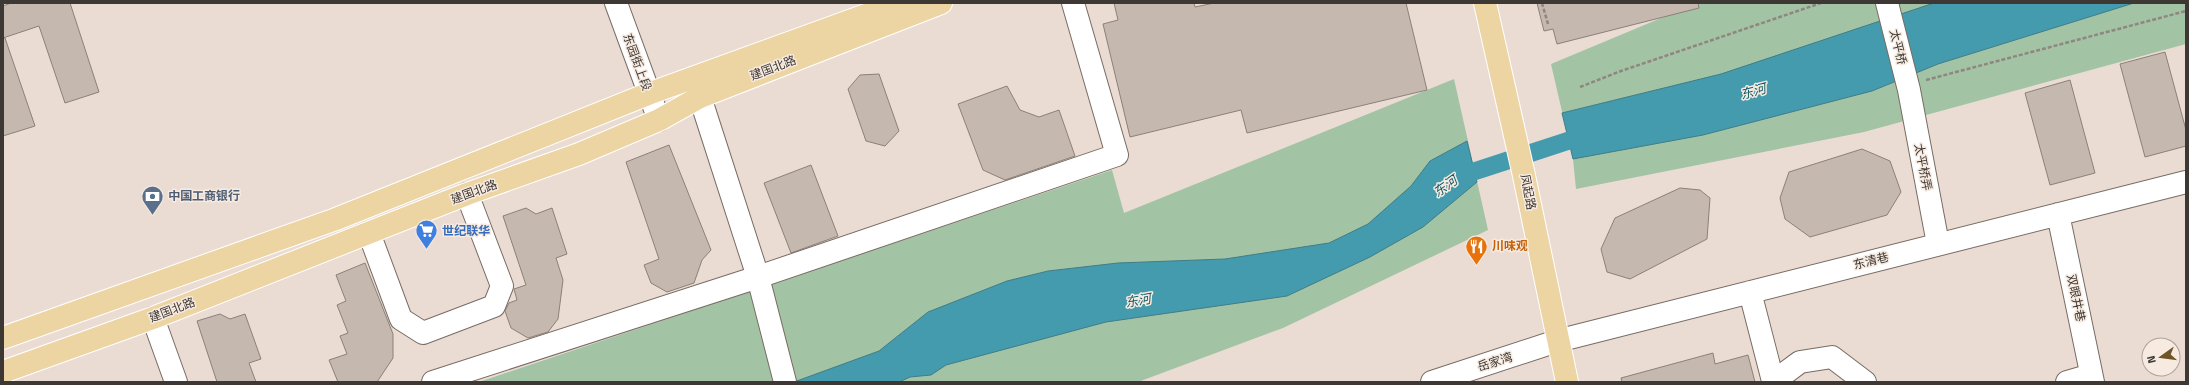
<svg xmlns="http://www.w3.org/2000/svg" width="2189" height="385" font-family="'Titillium Web','Noto Sans SC',sans-serif">
	<style>
		.green { fill: #a3c3a5 }
		.water { fill: #439bad; stroke: #417d89 }
		.lines { fill: none; stroke-linecap: round; stroke-linejoin: round }
		.canal { stroke: #439bad; stroke-width: 18 }
		.building { fill: #c5b8af; stroke: #8c8078 }
		.minor-casing { stroke: #786c64; stroke-width: 24 }
		.major-casing { stroke: #fff; stroke-width: 24 }
		.path { stroke: #8f8680; stroke-width: 2.5; stroke-dasharray: 4 2; stroke-linecap: butt }
		.minor { stroke: #fff; stroke-width: 22 }
		.major { stroke: #ecd4a3; stroke-width: 22 }
		.labels { text-anchor: middle; stroke-width: 3; stroke-linejoin: round; paint-order: stroke }
		.street-label { font-size: 12px; fill: #3d3834; stroke: #f7eae0 }
		.service-label { font-size: 12px; font-weight: bold; fill: #4e5e75; stroke: #f7eae0; text-anchor: start }
		.shop-label { font-size: 12px; font-weight: bold; fill: #366cbe; stroke: #f7eae0; text-anchor: start }
		.food-label { font-size: 12px; font-weight: bold; fill: #c56008; stroke: #f7eae0; text-anchor: start }
		.water-label { font-size: 13px; font-style: italic; fill: #0d5966; stroke: #f7eae0 }
	</style>
	<rect width="100%" height="100%" fill="#eadcd3"/>
	<path class="green" d="M1697,3H2186V44L1864,132L1576,189L1573,159L1551,64Z
		M1454,79L1488,230L1283,328L1138,382H479L1112,170L1124,213Z"/>
	<path class="water" d="M1934,3H2134L1938,64L1872,91L1703,135L1573,159L1562,113L1721,74Z
		M1467,141L1477,182L1423,227L1370,257L1287,296L1106,322L946,365L931,375L910,377L899,382H794L879,351L928,312L1007,281L1048,271L1118,263L1225,259L1329,243L1368,224L1411,186L1430,161Z"/>
	<g class="lines">
		<path class="canal" d="M1451,179L1592,133"/>
	</g>
	<path class="building" d="M11,3H70L99,92L65,103L39,26L3,38V6Z
		M1114,3H1194L1195,7L1214,3H1406L1427,90L1247,133L1241,110L1130,137L1103,24L1118,20Z
		M1537,3H1698L1699,8L1557,44L1553,29L1544,31Z
		M3,38H5L35,126L3,136Z
		M2165,52L2186,130V146L2145,157L2120,64Z
		M879,74L899,131L885,146L866,141L848,89L860,75Z
		M2070,80L2095,173L2050,185L2025,93Z
		M1007,86L1020,110L1039,117L1059,110L1075,156L1005,180L983,170L958,104Z
		M669,145L711,250L702,260L694,283L667,292L651,283L644,265L659,259L626,162Z
		M1862,149L1890,161L1901,192L1887,215L1810,237L1785,219L1780,198L1789,172Z
		M811,165L838,236L791,253L764,183Z
		M1680,188L1700,190L1710,198L1707,239L1630,279L1607,272L1601,249L1615,218Z
		M526,208L536,214L552,208L567,254L556,258L563,280L558,319L548,332L528,338L511,328L505,311L509,303L517,300L514,289L526,285L503,216Z
		M365,263L393,334V358L377,382H338L329,360L347,354L340,336L348,333L337,305L346,301L336,275Z
		M220,314L230,319L245,314L261,359L249,363L256,382H217L197,321Z
		M1713,353L1715,364L1748,355L1755,382H1622L1621,378Z"/>
	<g class="lines">
		<defs>
			<path id="minor" d="M616,3L659,120
				M1887,3L1909,90L1938,244
				M700,97L758,277L785,382
				M2058,214L2093,382
				M369,233L401,319L423,333L494,306L502,286L467,194
				M1750,292L1773,381
				M153,318L176,382
				M433,382L758,277L1117,155L1073,3
				M1432,382L1557,341L2186,182
				M1773,382L1800,362L1832,357L1865,382
				M2067,382L2091,375"/>
			<path id="major" d="M1485,3L1523,171L1567,382
				M3,338L336,219L648,94L899,3
				M3,372L153,318L467,194L579,154L659,120L700,97L941,3"/>
		</defs>
		<use href="#minor" class="minor-casing"/>
		<use href="#major" class="major-casing"/>
		<path class="path" d="M1542,3L1548,24
			M1926,80L2186,11
			M1580,87L1621,71L1821,3"/>
		<use href="#minor" class="minor"/>
		<use href="#major" class="major"/>
	</g>
	<defs>
		<symbol id="bank-pin" viewBox="-11 -11 22 30"><path d="M0 17L-7.5 6A9.5 9.5 0 1 1 7.5 6Z" fill="#5c6f8a" stroke="#f7eae0"/><path d="M-6-4H6V4H-6ZM0-2.3a2.3 2.3 0 1 0 0 4.6a2.3 2.3 0 1 0 0-4.6Z" fill="#fff"/></symbol>
		<symbol id="supermarket-pin" viewBox="-11 -11 22 30"><path d="M0 17L-7.5 6A9.5 9.5 0 1 1 7.5 6Z" fill="#3f7fe0" stroke="#f7eae0"/><path d="M-6-5.5h2.5l.6 2H6L4.5 2H-2.5L-4.4-4H-6ZM-1.5 3.2a1.3 1.3 0 1 0 .1 0ZM3 3.2a1.3 1.3 0 1 0 .1 0Z" fill="#fff"/></symbol>
		<symbol id="restaurant-pin" viewBox="-11 -11 22 30"><path d="M0 17L-7.5 6A9.5 9.5 0 1 1 7.5 6Z" fill="#e8710a" stroke="#f7eae0"/><path d="M-5-6h1v4h1v-4h1v4h1v-4h1v5L-1.5 .5V6h-2V.5L-5-1ZM5-6V6H3V1.5H1.5Q1.5-4 5-6Z" fill="#fff"/></symbol>
	</defs>
	<g fill-rule="evenodd">
		<use href="#bank-pin" x="140" y="184" width="25" height="34"/>
		<use href="#supermarket-pin" x="414" y="218" width="25" height="34"/>
		<use href="#restaurant-pin" x="1464" y="234" width="25" height="34"/>
	</g>
	<g class="labels">
		<g class="street-label">
			<text transform="translate(1898 47) rotate(76)" y="4">太平桥</text>
			<text transform="translate(637 62) rotate(70)" y="4">东园街上段</text>
			<text transform="translate(773 68) rotate(-21)" y="4">建国北路</text>
			<text transform="translate(1923 167) rotate(79)" y="4">太平桥弄</text>
			<text transform="translate(474 192) rotate(-20)" y="4">建国北路</text>
			<text transform="translate(1528 192) rotate(79)" y="4">凤起路</text>
			<text transform="translate(1871 261) rotate(-14)" y="4">东清巷</text>
			<text transform="translate(2076 298) rotate(78)" y="4">双眼井巷</text>
			<text transform="translate(172 310) rotate(-21)" y="4">建国北路</text>
			<text transform="translate(1495 362) rotate(-18)" y="4">岳家湾</text>
		</g>
		<g class="service-label">
			<text x="168" y="200">中国工商银行</text>
		</g>
		<g class="shop-label">
			<text x="442" y="235">世纪联华</text>
		</g>
		<g class="food-label">
			<text x="1492" y="250">川味观</text>
		</g>
		<g class="water-label">
			<text transform="translate(1753 91) rotate(-15)" y="5">东河</text>
			<text transform="translate(1445 186) rotate(-35)" y="5">东河</text>
			<text transform="translate(1138 300) rotate(-10)" y="5">东河</text>
		</g>
	</g>
	<rect width="2189" height="385" fill="none" stroke="#3d3834" stroke-width="8"/>
	<g transform="translate(2161 357) rotate(256)"><circle r="19" fill="#f7eae0" stroke="#ada39b"/>
	<path d="M0-3L7 15L0 10L-7 15Z" fill="#6d5526"/>
	<text y="-6" font-size="11" font-weight="bold" text-anchor="middle" fill="#3d3834">N</text>
	</g>
</svg>
